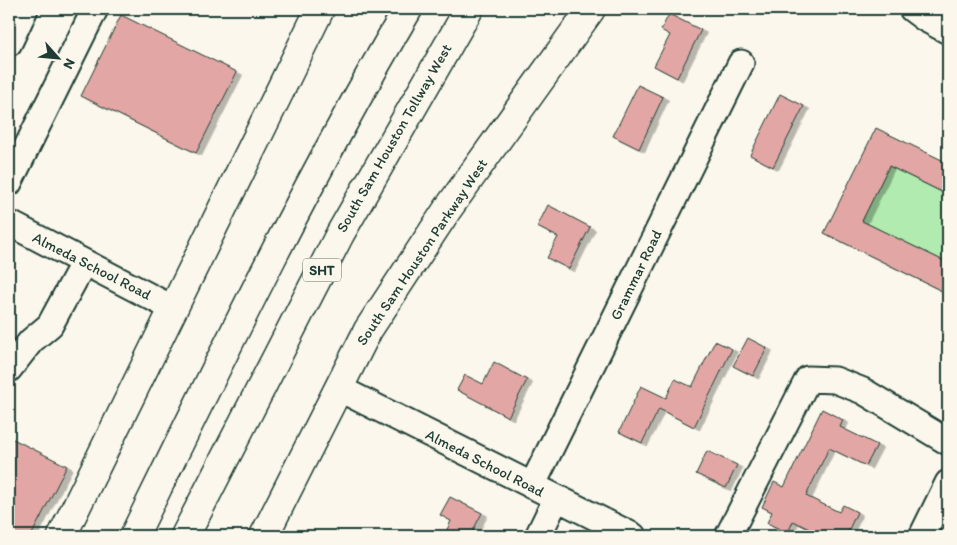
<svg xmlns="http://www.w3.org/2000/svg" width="957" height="545" font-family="Itim,sans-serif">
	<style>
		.green { fill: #b1ebaf; stroke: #689472 }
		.building { fill: #e2a7a4; stroke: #1f3d34; filter: url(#shadow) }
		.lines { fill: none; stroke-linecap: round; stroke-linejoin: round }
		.minor-casing { stroke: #1f3d34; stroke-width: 29 }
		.major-casing { stroke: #1f3d34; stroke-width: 31 }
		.highway-casing { stroke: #1f3d34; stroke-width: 31 }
		.minor { stroke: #fbf7ec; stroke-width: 25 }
		.major { stroke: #fbf7ec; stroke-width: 28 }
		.highway { stroke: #fbf7ec; stroke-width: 28 }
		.labels { text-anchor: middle; stroke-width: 4; stroke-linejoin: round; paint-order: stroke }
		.shield { fill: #fbf7ec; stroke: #61756b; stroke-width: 1 }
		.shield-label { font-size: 14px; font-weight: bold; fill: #1f3d34 }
		.street-label { font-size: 15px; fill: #1f3d34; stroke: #fbf7ec }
	</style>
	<defs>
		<filter id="shadow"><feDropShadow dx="5.5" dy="3" stdDeviation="0" flood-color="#0004"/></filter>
	</defs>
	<rect width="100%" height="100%" fill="#fbf7ec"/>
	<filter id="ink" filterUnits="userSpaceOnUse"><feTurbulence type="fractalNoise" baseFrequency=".02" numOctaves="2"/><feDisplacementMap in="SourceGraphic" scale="10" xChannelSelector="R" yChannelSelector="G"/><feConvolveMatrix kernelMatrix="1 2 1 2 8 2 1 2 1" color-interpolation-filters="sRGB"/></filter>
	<g filter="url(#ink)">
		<path class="green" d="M889,166L948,195V263L862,221Z"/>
		<path class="building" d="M669,14L701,30L677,78L654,66L670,35L661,30Z
			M121,15L237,72L196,153L81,96Z
			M638,85L663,97L639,149L613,136Z
			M780,94L804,106L773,167L750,155Z
			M876,128L948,163V195L889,166L862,221L948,263V294L824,233Z
			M548,205L590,227L569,269L547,258L558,237L537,227Z
			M748,338L767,348L753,376L733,366Z
			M715,341L732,349L694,427L659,409L642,443L619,432L641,386L666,398L675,379L692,387Z
			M494,362L527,380L508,417L457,390L465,375L483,384Z
			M822,409L843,420L840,427L877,445L866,466L829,448L806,496L839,512L843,505L857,512L846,536H823L793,521L788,533L767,523L772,512L762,507L774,482L784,487Z
			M9,437L67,466L31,536H9V497L14,486L9,484Z
			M707,451L737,465L726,488L696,474Z
			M450,497L482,513L470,536H444L451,521L440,515Z"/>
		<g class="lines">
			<defs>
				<path id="minor" d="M912,9L924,18L948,31
					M9,43L25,9
					M9,183L95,9
					M9,223L174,309
					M9,369L31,341L50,325L84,262
					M338,388L633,536
					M532,486L741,63
					M538,536L556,499
					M728,536L808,379L835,380L863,391L948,442
					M922,536L948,483"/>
				<path id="major" d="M62,536L320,9
					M264,536L368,330L447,210L591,9"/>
				<path id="highway" d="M134,536C221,358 307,180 408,9
					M185,536L340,234L469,9"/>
			</defs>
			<use href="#minor" class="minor-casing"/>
			<use href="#major" class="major-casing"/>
			<use href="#highway" class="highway-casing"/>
			<use href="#minor" class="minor"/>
			<use href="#major" class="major"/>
			<use href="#highway" class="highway"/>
		</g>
	</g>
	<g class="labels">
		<rect class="shield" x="303" y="258.5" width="38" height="23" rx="4"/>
		<g class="shield-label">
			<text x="322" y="275">SHT</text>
		</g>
		<g class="street-label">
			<text transform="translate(394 138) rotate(-60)" y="5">South Sam Houston Tollway West</text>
			<text transform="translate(422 252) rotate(-56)" y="5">South Sam Houston Parkway West</text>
			<text transform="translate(92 266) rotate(27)" y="5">Almeda School Road</text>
			<text transform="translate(636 275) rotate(-64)" y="5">Grammar Road</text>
			<text transform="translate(485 463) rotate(27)" y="5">Almeda School Road</text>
		</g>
	</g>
	<rect width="957" height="545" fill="none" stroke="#fbf7ec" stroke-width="30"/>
	<rect x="15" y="15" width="927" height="515" fill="none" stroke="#1f3d34" stroke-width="2" filter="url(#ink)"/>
	<g transform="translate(58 58) rotate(117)" stroke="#fbf7ec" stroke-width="4" paint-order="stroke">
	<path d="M0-4L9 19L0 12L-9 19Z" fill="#1f3d34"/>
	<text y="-8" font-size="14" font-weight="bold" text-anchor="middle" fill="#1f3d34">N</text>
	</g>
</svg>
